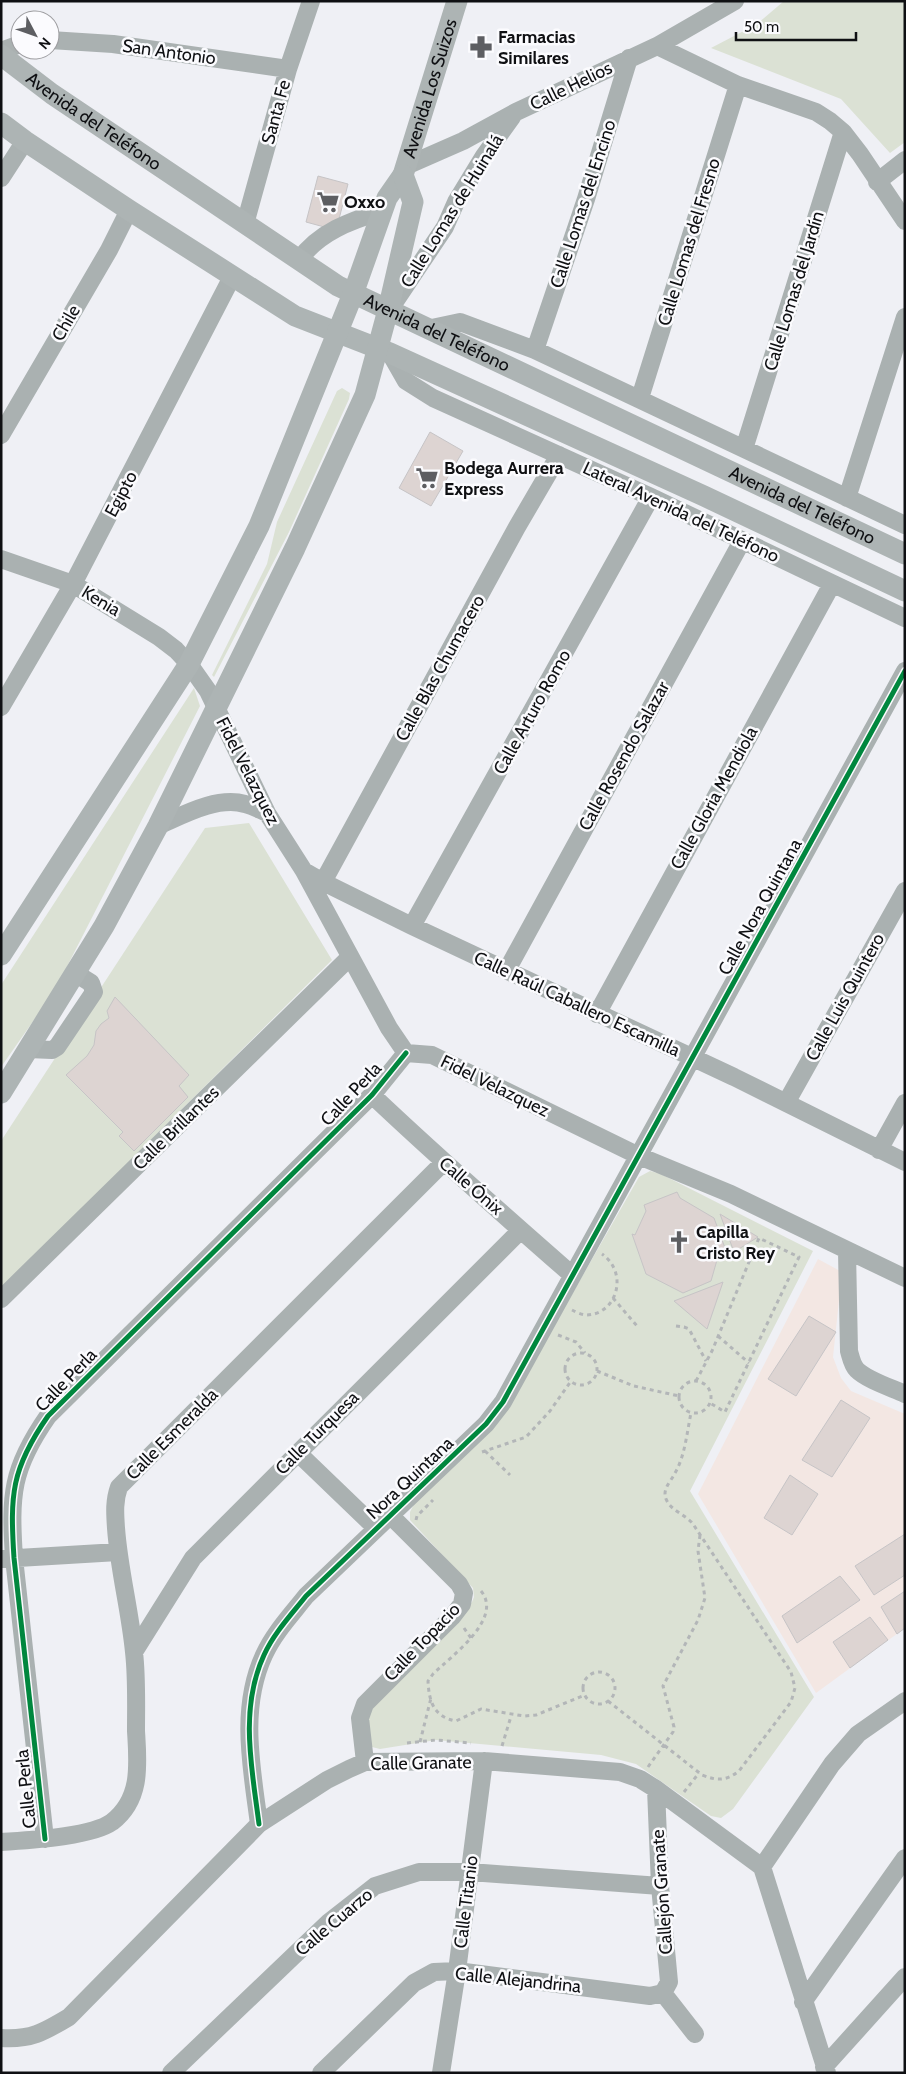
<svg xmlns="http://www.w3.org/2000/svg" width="906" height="2074" font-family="Cabin,sans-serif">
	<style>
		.industrial { fill: #f3e7e3 }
		.green { fill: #dbe1d4 }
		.building { fill: #ddd4d2; stroke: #c6c4c6 }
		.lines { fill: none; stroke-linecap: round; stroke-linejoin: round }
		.path { stroke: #b3b6b8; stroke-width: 3; stroke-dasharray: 4 4; stroke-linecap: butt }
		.minor { stroke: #aab1b1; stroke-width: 18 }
		.major { stroke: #adb4b4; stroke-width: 21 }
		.cycleway-casing { stroke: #fbfbfe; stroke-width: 8 }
		.cycleway { stroke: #00873e; stroke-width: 5 }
		.labels { text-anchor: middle; stroke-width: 5; stroke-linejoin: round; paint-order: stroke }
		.poi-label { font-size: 18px; font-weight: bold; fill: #0f1013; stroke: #fbfbfe; text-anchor: start }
		.street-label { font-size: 18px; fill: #0f1013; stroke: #fbfbfe }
	</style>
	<rect width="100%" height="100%" fill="#eff0f5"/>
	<path class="industrial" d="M818,1259L842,1272L833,1357L841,1378L851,1391L905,1414V1628L816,1693L698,1494Z"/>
	<path class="green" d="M784,1H905V142L890,153L841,99L711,48L757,24Z
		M342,388L350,393L349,399L289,532L214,677L212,675L267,564L277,522L337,391Z
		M194,688L200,706L55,990L1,1067V985Z
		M249,823L332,960L1,1289V1141L205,828Z
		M650,1171L661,1174L813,1251L690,1491L814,1697L733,1809L721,1818L711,1816L636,1764L601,1755L436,1740L380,1749L372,1747L367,1741L369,1707L379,1693L472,1602L474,1597L473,1588L410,1520V1512L414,1504L515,1394L639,1177Z"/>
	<path class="building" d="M318,176L348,184L338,223L328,228L306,222Z
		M430,432L463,451L431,506L399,488Z
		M115,997L189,1075L179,1086L188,1097L134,1151L119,1136L123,1132L66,1075L87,1056L94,1045L96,1031L101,1024L109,1018L107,1011Z
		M677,1192L680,1198L714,1218L725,1248L719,1253L711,1281L683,1293L646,1274L632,1234L635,1235L646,1211L644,1205Z
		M720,1214L758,1237L734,1252Z
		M723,1282L707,1329L674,1301Z
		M809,1316L836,1332L796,1396L768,1379Z
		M841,1400L870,1418L832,1477L802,1460Z
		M790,1475L818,1494L792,1535L764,1518Z
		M905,1534V1575L874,1595L855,1566Z
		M840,1576L860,1600L797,1643L782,1616Z
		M905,1591V1628L897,1634L881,1607Z
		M870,1617L888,1640L850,1668L833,1642Z"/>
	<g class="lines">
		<path class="path" d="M613,1298L637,1326
			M572,1310C576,1312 582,1315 587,1315C617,1314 629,1273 602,1254
			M676,1326L684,1327L689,1329L706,1361
			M558,1335L576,1342L585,1353
			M718,1336L749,1363
			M565 1369a16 16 0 1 1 32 0a16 16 0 1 1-32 0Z
			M597,1371L634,1386L679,1396
			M696,1381L712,1351L759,1238L799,1257L725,1412L710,1403
			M679 1397a16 16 0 1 1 32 0a16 16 0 1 1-32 0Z
			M485,1451L510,1475
			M482,1452L526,1437L550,1411L571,1381
			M416,1520L417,1516L433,1500
			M481,1591C504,1619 450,1657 433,1674L428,1681C429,1702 434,1717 456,1721L481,1709L524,1716L536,1715L585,1695
			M464,1628L471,1638
			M583 1688a16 16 0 1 1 32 0a16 16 0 1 1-32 0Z
			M608,1701L702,1775C717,1781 726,1781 739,1771L791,1702L795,1688L791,1672L693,1524C686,1515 672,1511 667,1501C661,1490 670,1483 675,1473C685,1456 687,1432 691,1413
			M420,1742L431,1698
			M407,1743L436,1740L471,1743
			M502,1746L512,1713
			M648,1767L673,1732L674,1727L663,1686L698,1620L705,1598L698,1551L700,1535
			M684,1792L699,1773"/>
		<path class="minor" d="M50,40L113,44L288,69
			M657,46L738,85L816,112L830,121L843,132L860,154L905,221
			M1,51L20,44
			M406,166L463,141L516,112L657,46L735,1
			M1,178L25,141
			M877,182L905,160
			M245,224L288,69L311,1
			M299,260C319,232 350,221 382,211
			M392,306L445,227L456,202L484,156L512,117
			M427,329L460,322L535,350L905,525
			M535,350L586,199L629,58
			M390,353L406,381L433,398L651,497L905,618
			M640,398L738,85
			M1,435L109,250L129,210
			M744,449L843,132
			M847,498L905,317
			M1,559L73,584L159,637L176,650L189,664L208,691L267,813L304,871L389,1028L406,1053
			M1,707L73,584L232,277
			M158,826C183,815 217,796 245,804C253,806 260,810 267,813
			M304,871L323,882L412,926L734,1077L905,1162
			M323,882L517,527L559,455
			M412,926L651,497
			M507,970L742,541
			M597,1014L832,584
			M28,1049L52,1050L57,1047L92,995L94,992L91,983L75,973
			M406,1053L432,1055L639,1156L731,1194L905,1278
			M372,1095C437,1157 505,1216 572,1275
			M786,1103L905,891
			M879,1150L905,1103
			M847,1251L849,1351C851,1358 852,1365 857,1370C867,1380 892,1388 905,1394
			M1,1299L350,957
			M298,1453L376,1528
			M1,1559L118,1552
			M134,1652L193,1558L521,1230
			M365,1762L360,1718L365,1704L452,1617L462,1604L464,1593L459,1584L390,1515
			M656,1789L660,1886L669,1982L663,1993
			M259,1824C252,1769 239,1709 264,1655C274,1633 291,1615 306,1596L486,1424L503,1402L905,671
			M45,1839L14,1558C10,1495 11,1469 48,1416L372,1095L406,1053
			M1,1842C28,1840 91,1837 112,1822C142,1799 138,1764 136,1731C136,1705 137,1678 134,1652C130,1610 119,1570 116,1528C115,1513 114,1501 119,1487L443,1163
			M762,1867L832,1764L858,1734L905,1701
			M762,1867L827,2073
			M663,1993L695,2034
			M803,2002L905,1858
			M1,2038C31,2040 44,2032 69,2017L259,1824L327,1780L349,1769L365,1762L484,1761L620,1772L640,1779L656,1789L762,1867
			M824,2067L905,1977
			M171,2073L329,1922L375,1886L419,1872H470L660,1886
			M321,2073L414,1983L434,1972L457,1971L650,1996L663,1993
			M441,2073L457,1971L484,1761"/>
		<g class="major">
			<path id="s1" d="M1,55L52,94L338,286L905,554"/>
			<path d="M1,123L25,141L129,210L295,316L390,353L704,496L905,591"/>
			<path id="s2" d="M1,955L189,664L259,526L353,294L387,198L403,175L457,1"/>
			<path d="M1,1093L104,926L158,826L295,548L365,395L388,310L413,202L403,175"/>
		</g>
		<defs>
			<path id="cycleway" d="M259,1824C252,1769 239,1709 264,1655C274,1633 291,1615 306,1596L486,1424L503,1402L905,671
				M45,1839L14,1558C10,1495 11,1469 48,1416L372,1095L406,1053"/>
		</defs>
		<use href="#cycleway" class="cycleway-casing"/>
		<use href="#cycleway" class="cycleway"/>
	</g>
	<defs>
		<symbol id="pharmacy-bare" viewBox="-9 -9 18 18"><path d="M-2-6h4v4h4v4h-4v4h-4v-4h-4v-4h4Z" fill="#5d5e62" stroke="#fbfbfe" stroke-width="2.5" paint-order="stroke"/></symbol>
		<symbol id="supermarket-bare" viewBox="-9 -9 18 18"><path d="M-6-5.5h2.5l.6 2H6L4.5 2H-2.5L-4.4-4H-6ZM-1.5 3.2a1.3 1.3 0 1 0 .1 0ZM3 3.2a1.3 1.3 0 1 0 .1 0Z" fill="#5d5e62" stroke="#fbfbfe" stroke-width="2.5" paint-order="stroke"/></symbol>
		<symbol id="church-bare" viewBox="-9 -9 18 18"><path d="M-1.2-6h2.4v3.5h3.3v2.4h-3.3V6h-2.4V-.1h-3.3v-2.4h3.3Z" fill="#5d5e62" stroke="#fbfbfe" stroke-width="2.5" paint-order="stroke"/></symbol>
	</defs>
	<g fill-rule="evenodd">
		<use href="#pharmacy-bare" x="465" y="31" width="32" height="32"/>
		<use href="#supermarket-bare" x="312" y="186" width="32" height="32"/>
		<use href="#supermarket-bare" x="411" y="462" width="32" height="32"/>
		<use href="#church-bare" x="663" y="1226" width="32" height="32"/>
	</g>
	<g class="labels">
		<g class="poi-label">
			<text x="498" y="43">Farmacias<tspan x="498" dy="21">Similares</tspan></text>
			<text x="344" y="208">Oxxo</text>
			<text x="444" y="474">Bodega Aurrera<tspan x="444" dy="21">Express</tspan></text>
			<text x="696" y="1238">Capilla<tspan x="696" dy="21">Cristo Rey</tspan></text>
		</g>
		<g class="street-label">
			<text transform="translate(169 52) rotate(8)" y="6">San Antonio</text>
			<text transform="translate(571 86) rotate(-26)" y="6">Calle Helios</text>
			<text dy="6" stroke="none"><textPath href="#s2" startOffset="972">Avenida Los Suizos</textPath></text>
			<text transform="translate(276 112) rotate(-75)" y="6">Santa Fe</text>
			<text dy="6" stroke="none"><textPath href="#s1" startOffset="114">Avenida del Teléfono</textPath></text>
			<text transform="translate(583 204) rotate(-72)" y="6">Calle Lomas del Encino</text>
			<text transform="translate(452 211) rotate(-58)" y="6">Calle Lomas de Huinalá</text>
			<text transform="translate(689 242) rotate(-73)" y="6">Calle Lomas del Fresno</text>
			<text transform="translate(794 291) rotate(-73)" y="6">Calle Lomas del Jardín</text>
			<text transform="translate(66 323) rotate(-60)" y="6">Chile</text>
			<text dy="6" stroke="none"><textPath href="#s1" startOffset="518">Avenida del Teléfono</textPath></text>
			<text transform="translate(121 494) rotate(-62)" y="6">Egipto</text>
			<text dy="6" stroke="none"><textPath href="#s1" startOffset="922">Avenida del Teléfono</textPath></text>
			<text transform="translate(681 512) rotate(25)" y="6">Lateral Avenida del Teléfono</text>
			<text transform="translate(101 601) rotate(31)" y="6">Kenia</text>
			<text transform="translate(440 668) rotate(-61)" y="6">Calle Blas Chumacero</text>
			<text transform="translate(532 712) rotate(-61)" y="6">Calle Arturo Romo</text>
			<text transform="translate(624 756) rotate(-61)" y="6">Calle Rosendo Salazar</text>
			<text transform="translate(248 771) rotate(63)" y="6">Fidel Velazquez</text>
			<text transform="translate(714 798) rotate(-61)" y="6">Calle Gloria Mendiola</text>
			<text transform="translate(760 907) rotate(-61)" y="6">Calle Nora Quintana</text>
			<text transform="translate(845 997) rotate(-61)" y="6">Calle Luis Quintero</text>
			<text transform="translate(577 1004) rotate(25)" y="6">Calle Raúl Caballero Escamilla</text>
			<text transform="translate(495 1086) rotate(26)" y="6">Fidel Velazquez</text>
			<text transform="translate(351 1094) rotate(-47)" y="6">Calle Perla</text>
			<text transform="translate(176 1128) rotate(-44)" y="6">Calle Brillantes</text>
			<text transform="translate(471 1186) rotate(41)" y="6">Calle Ónix</text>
			<text transform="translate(66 1380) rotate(-46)" y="6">Calle Perla</text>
			<text transform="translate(317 1433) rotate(-45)" y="6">Calle Turquesa</text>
			<text transform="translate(172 1434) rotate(-45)" y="6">Calle Esmeralda</text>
			<text transform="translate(410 1478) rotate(-43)" y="6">Nora Quintana</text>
			<text transform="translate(422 1642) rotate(-46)" y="6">Calle Topacio</text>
			<text transform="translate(421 1763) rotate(-1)" y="6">Calle Granate</text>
			<text transform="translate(26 1789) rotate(-96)" y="6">Calle Perla</text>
			<text transform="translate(662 1892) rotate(-94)" y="6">Callejón Granate</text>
			<text transform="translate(466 1902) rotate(-83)" y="6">Calle Titanio</text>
			<text transform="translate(334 1922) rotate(-40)" y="6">Calle Cuarzo</text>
			<text transform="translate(518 1980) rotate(6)" y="6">Calle Alejandrina</text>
		</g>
	</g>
	<rect width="906" height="2074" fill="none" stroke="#0f1013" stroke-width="5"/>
	<g transform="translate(35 35) rotate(131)"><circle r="24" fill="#fbfbfe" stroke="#9d9da0"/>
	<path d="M0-4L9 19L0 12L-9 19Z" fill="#5d5e62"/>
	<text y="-8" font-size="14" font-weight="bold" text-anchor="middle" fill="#0f1013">N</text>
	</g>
	<path d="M736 32v8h120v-8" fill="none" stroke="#0f1013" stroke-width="2.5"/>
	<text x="744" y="32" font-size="15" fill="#0f1013" stroke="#fbfbfe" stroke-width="4" paint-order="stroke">50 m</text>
</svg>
